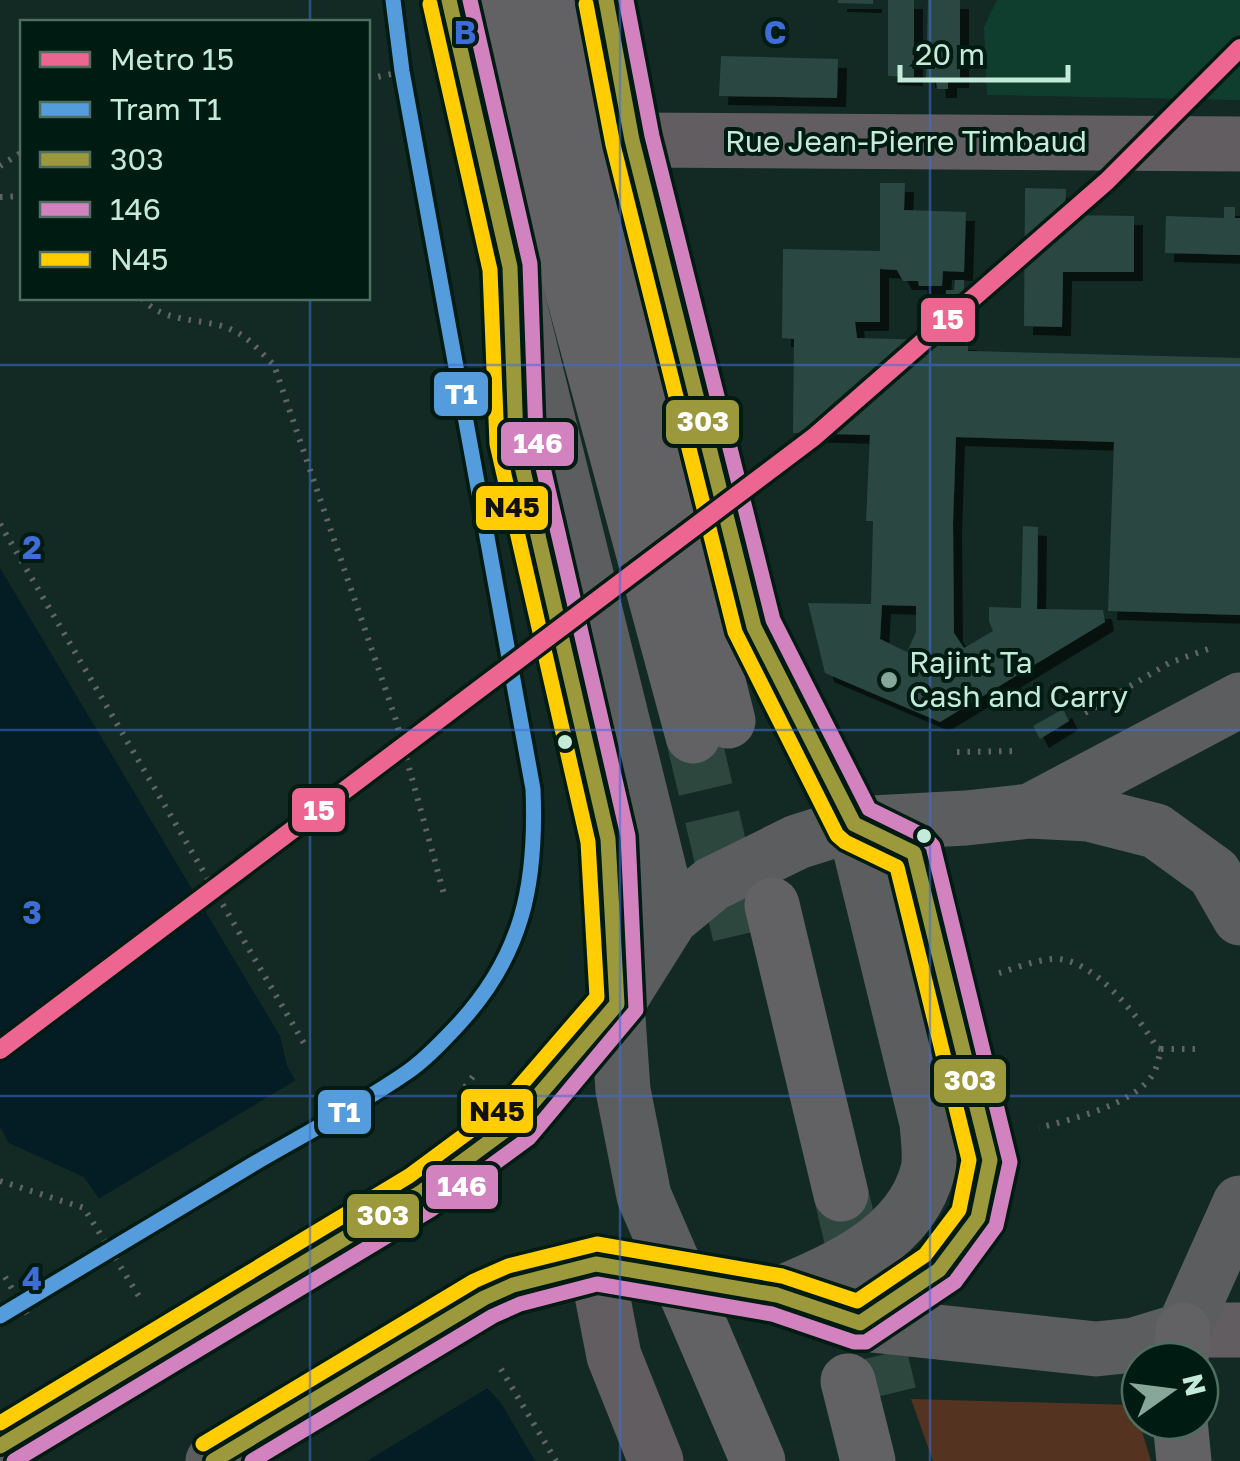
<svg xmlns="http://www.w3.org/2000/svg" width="1240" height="1461" font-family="'Golos Text',sans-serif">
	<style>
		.built { fill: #0f3e2f }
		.green { fill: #543420 }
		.water { fill: #041c24 }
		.pier { fill: #122a23 }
		.building { fill: #2b4742; fill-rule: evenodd; filter: url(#shadow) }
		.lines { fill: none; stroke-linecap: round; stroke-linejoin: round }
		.highway-tunnel { stroke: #2d473e; stroke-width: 55; stroke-dasharray: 55 28; stroke-linecap: butt }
		.path { stroke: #606463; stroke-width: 6; stroke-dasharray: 2.5 8; stroke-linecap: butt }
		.minor { stroke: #625d60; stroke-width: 55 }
		.major { stroke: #5c5d5e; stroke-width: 55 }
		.highway { stroke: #626164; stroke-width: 55 }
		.major-bridge { stroke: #5c5d5e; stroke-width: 55 }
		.bus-1-casing { stroke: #001b11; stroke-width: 22 }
		.bus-2-casing { stroke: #001b11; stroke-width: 22 }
		.bus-3-casing { stroke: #001b11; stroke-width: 22 }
		.bus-1 { stroke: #9b993b; stroke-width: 15 }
		.bus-2 { stroke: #d282be; stroke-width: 15 }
		.bus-3 { stroke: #ffcd02; stroke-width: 15 }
		.tram-1-casing { stroke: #001b11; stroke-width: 22 }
		.tram-1 { stroke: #559cdd; stroke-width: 15 }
		.metro-1-casing { stroke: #001b11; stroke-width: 25 }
		.metro-1 { stroke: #ed6691; stroke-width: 18 }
		.grid { fill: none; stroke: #3e6dd8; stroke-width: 2.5; stroke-opacity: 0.55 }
		.poi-dot { fill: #86a79a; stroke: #001b11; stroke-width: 4 }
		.bus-dot { fill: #c4eada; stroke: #001b11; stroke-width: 4 }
		.labels { text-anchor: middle; stroke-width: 8; stroke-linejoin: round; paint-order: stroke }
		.street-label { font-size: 30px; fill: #c4eada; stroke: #001b11 }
		.poi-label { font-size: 30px; fill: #c4eada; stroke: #001b11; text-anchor: start }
		.grid-label { font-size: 32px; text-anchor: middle; font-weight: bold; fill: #3e6dd8; stroke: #001b11; stroke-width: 8; stroke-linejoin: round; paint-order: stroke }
		.line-badge { stroke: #001b11; stroke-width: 4 }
		.badge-label { font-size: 28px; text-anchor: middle; font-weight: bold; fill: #fff }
		.pale-badge-label { font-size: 28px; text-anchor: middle; font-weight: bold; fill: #111 }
	</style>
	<defs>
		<filter id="shadow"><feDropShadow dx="9" dy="9" stdDeviation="0" flood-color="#0009"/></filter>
	</defs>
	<rect width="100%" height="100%" fill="#122a23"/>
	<path class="built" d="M997,0H1240V100L987,95L984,27Z"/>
	<path class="green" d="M911,1399L1134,1405L1151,1461H933Z"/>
	<path class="water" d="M0,568L280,1036L287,1066L441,1339L501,1403L535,1461H276L277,1456L84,1177L9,1143L0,1127Z"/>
	<path class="pier" d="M299,1078L445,1337L491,1386L367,1461H271L272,1457L95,1201Z"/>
	<path class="building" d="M838,0H873V4L838,3Z
		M888,0H914V77L888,76Z
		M928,0H960V79H948V89H937L936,79H926Z
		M721,56L838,59L837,98L719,96Z
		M880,183H905L904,210L966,212L964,272L943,271L942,286H919L918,281H903L897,270L880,269V322H855L857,338L968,341V351L1240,358V615L1108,611L1114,442L956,437L953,523L954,633L964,648L993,631L989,621V607L1021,608L1023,526L1038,527L1037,609L1103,610L1105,622L940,722L825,673L808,603L871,604L873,521H866L870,435L793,433L794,339L782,338L783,249L880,251ZM882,605L916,606V632L907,652L880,639Z
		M1025,188L1066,189L1065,215L1134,216V272H1063L1062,327L1024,326Z
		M1224,207H1235V218H1240V255L1165,253L1166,216L1224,218Z
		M955,280H964V324H945L946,290H954Z
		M1063,709L1069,721L1040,739L1033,726Z"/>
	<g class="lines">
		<path class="highway-tunnel" d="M693,736L740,935
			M841,1194L889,1394"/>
		<path class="path" d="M368,79L410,70
			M0,166L22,152
			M0,197L22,196
			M142,298C166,327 208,315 238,333C251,340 263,355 274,365L395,717L444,894
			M0,524L305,1045
			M1085,713L1169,663L1211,648
			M957,752L1018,751
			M999,973C1016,968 1035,960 1053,959C1092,956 1140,1018 1157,1048L1161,1049C1159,1056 1158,1065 1154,1072C1138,1104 1071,1119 1039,1128
			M1161,1049H1202
			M465,1087L474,1075
			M0,1181L84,1208L140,1298
			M5,1277L27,1314
			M501,1369L556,1461"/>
		<path class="minor" d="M632,140L1240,144
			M512,325L516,440L608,839L617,1004
			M854,824L914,853L990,1160L978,1218L939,1270L860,1323
			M596,1264L614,1356L656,1461
			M1183,1330H1240"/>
		<path class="major" d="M449,0L510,267L671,918
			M606,0L632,140L754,627L854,824L927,1123C928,1137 931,1156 928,1170C911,1239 836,1270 777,1295
			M1030,811L1240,700
			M617,1004L623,1090L644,1196L679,1277
			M420,1193L515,1123L617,1004L671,918L712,884L797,842L854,824L966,818L1030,811L1089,814L1156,831L1214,873L1240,918
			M484,1298L513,1285L596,1264L777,1295L853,1323L1096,1349L1134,1345L1183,1330L1240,1203
			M0,1446L92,1390"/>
		<path class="highway" d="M498,0L553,219L693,736
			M546,0L728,721
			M772,905L841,1194
			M679,1277L758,1461
			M1181,1361L1183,1330
			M848,1381L868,1461
			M1180,1421L1184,1461"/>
		<path class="major-bridge" d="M92,1390L420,1193
			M213,1461L484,1298"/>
		<defs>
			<path id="bus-1" d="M606,0L632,140L754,627L854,824
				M854,824L914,853L990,1160L978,1218L939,1270L860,1323
				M0,1446L420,1193L515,1123L617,1004L608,839L516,440L510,267L449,0
				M213,1461L484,1298L513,1285L596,1264L777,1295L860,1323"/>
			<path id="bus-2" d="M14,1461L432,1209L529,1138L636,1010L628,836L536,437L530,264L470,0
				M252,1461L493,1316L520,1304L597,1284L772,1314L854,1342H866L955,1282L996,1226L1010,1162L933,846L924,836L869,809L773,620L652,136L626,0"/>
			<path id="bus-3" d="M0,1423L409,1176L501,1108L597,997L588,842L497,444L490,270L430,4
				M203,1444L474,1281L508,1266L597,1244L782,1276L857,1301L925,1255L959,1210L969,1160L897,867L845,842L837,835L735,632L613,145L586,4"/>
		</defs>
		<use href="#bus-1" class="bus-1-casing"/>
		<use href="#bus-2" class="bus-2-casing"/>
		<use href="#bus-3" class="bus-3-casing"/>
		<use href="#bus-1" class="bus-1"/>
		<use href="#bus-2" class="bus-2"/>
		<use href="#bus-3" class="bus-3"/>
		<defs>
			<path id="tram-1" d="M0,1316C85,1265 170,1214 255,1163C305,1134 358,1106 406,1073C424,1061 441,1043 456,1027C523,956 537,884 533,789L402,71L393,0"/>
		</defs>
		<use href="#tram-1" class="tram-1-casing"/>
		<use href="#tram-1" class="tram-1"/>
		<defs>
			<path id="metro-1" d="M0,1050L814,437L1107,181L1240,48"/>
		</defs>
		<use href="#metro-1" class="metro-1-casing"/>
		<use href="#metro-1" class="metro-1"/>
	</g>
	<path class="grid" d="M310,0V22M620,0V1461M930,0V1461M310,298V1461M0,365H1240M0,730H1240M0,1096H1240"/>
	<circle class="poi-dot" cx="889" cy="680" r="10"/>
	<g class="bus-dot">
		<circle cx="565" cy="742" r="9"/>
		<circle cx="924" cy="836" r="9"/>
	</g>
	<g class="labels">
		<g class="street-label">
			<text x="906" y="152">Rue Jean-Pierre Timbaud</text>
		</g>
		<g class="poi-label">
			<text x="909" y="673">Rajint Ta<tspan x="909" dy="34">Cash and Carry</tspan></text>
		</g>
	</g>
	<g class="grid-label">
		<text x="465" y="44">B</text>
		<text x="775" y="44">C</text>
		<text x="32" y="559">2</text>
		<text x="32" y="924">3</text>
		<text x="32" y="1290">4</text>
	</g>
	<g class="line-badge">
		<rect x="919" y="296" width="58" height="48" rx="10" fill="#ed6691"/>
		<rect x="432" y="370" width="58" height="48" rx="10" fill="#559cdd"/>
		<rect x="664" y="398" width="77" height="48" rx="10" fill="#9b993b"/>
		<rect x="499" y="420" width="77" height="48" rx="10" fill="#d282be"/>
		<rect x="474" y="484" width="76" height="48" rx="10" fill="#ffcd02"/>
		<rect x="290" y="786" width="57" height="48" rx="10" fill="#ed6691"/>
		<rect x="932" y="1057" width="76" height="48" rx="10" fill="#9b993b"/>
		<rect x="459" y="1087" width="76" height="48" rx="10" fill="#ffcd02"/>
		<rect x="316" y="1088" width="57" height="48" rx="10" fill="#559cdd"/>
		<rect x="424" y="1163" width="76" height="48" rx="10" fill="#d282be"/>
		<rect x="345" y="1192" width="76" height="48" rx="10" fill="#9b993b"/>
	</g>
	<g class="badge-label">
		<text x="948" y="329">15</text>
		<text x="461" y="404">T1</text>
		<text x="703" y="431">303</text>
		<text x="538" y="453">146</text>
		<text x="319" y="820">15</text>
		<text x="970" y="1090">303</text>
		<text x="344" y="1122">T1</text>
		<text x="462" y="1196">146</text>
		<text x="383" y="1225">303</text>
	</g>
	<g class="pale-badge-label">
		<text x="512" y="517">N45</text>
		<text x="497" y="1121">N45</text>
	</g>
	<rect x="20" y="20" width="350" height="280" fill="#001b11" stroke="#4e6e61" stroke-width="2.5"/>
	<rect x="40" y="52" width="50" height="15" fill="#ed6691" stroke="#4e6e61" stroke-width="2.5"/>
	<text x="110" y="70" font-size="30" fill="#c4eada">Metro 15</text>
	<rect x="40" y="102" width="50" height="15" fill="#559cdd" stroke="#4e6e61" stroke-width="2.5"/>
	<text x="110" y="120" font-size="30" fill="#c4eada">Tram T1</text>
	<rect x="40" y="152" width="50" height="15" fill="#9b993b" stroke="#4e6e61" stroke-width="2.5"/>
	<text x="110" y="170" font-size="30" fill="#c4eada">303</text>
	<rect x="40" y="202" width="50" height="15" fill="#d282be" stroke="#4e6e61" stroke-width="2.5"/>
	<text x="110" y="220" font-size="30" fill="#c4eada">146</text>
	<rect x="40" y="252" width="50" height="15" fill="#ffcd02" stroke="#4e6e61" stroke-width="2.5"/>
	<text x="110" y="270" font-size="30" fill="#c4eada">N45</text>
	<g transform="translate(1170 1391) rotate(76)"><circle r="48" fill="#001b11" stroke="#4e6e61" stroke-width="2.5"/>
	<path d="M0-8L18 38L0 25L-18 38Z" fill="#86a79a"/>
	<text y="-15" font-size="28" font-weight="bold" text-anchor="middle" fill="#c4eada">N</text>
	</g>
	<path d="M900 65v15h168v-15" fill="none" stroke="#c4eada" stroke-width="5"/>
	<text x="915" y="65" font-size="30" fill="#c4eada" stroke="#001b11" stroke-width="8" paint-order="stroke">20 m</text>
</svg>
